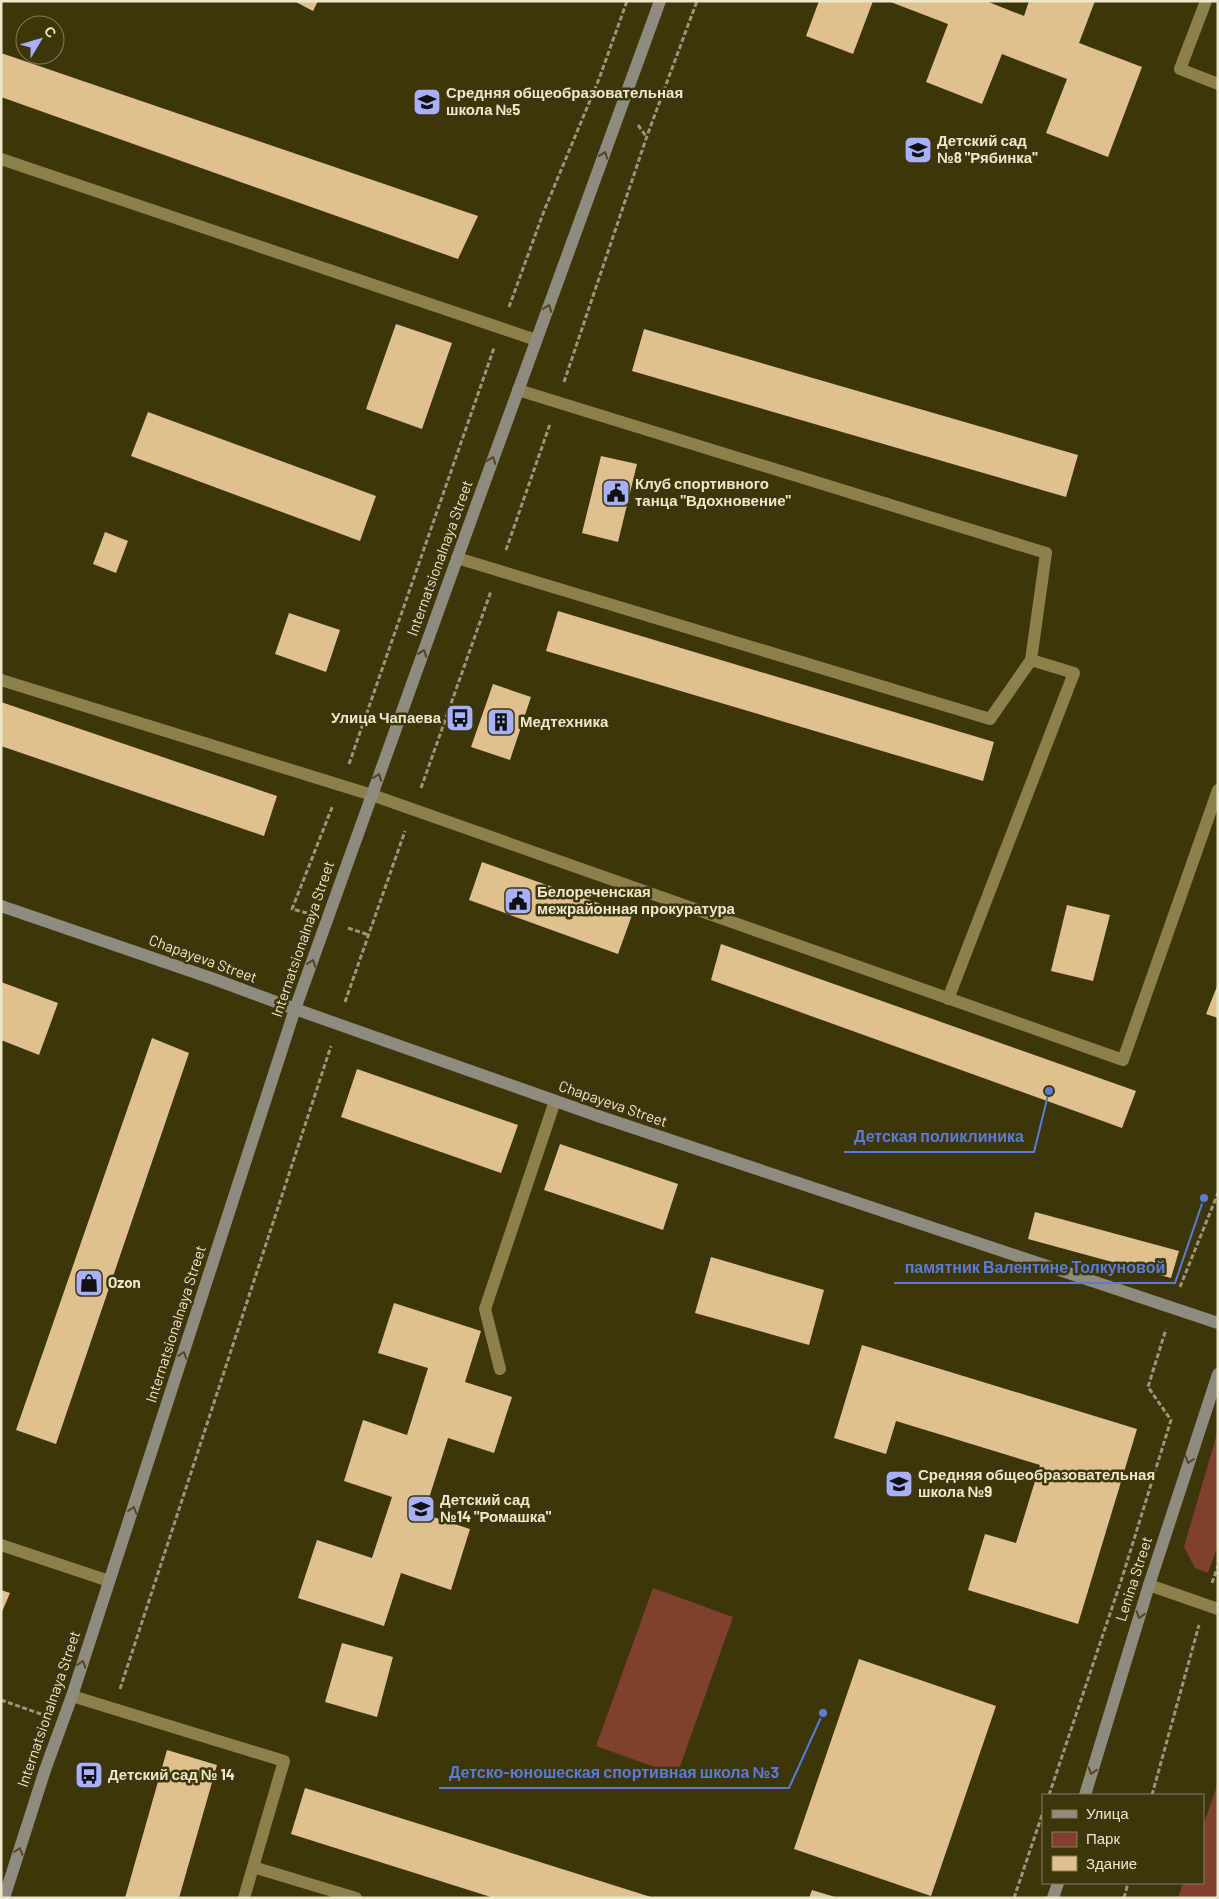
<svg xmlns="http://www.w3.org/2000/svg" width="1219" height="1899" font-family="Barlow,sans-serif">
	<style>
		.green { fill: #7f402c }
		.building { fill: #e0c08e }
		.lines { fill: none; stroke-linecap: round; stroke-linejoin: round }
		.path { stroke: #9c9673; stroke-width: 3; stroke-dasharray: 5 2.5; stroke-linecap: butt }
		.lane { stroke: #8c814a; stroke-width: 12 }
		.secondary { stroke: #908b7f; stroke-width: 12 }
		.oneway { stroke: #4e4722 }
		.labels { text-anchor: middle; stroke-width: 5; stroke-linejoin: round; paint-order: stroke }
		.poi-label { font-size: 15px; font-weight: bold; fill: #ede8cc; stroke: #3e360b; text-anchor: start }
		.street-label { font-size: 15px; fill: #ede8cc; stroke: #3e360b }
		.leader { fill: none; stroke: #5b7cd4; stroke-width: 2 }
		.callout-dot { fill: #5b7cd4; stroke: #3e360b; stroke-width: 2 }
		.callout-label { font-size: 16px; text-anchor: middle; font-weight: bold; fill: #5b7cd4; stroke: #3e360b; stroke-width: 5; stroke-linejoin: round; paint-order: stroke }
	</style>
	<rect width="100%" height="100%" fill="#3e360b"/>
	<path class="green" d="M1218,1430V1545L1208,1573L1195,1568L1184,1547Z
		M653,1588L733,1617L677,1775L596,1746Z
		M1218,1783V1898H1178L1183,1883H1203V1826Z"/>
	<path class="building" d="M294,1H318L313,11Z
		M819,1H873L853,54L806,36Z
		M888,1H986L1024,16L1029,1H1095L1079,43L1142,67L1108,157L1046,133L1067,79L1002,54L982,104L926,82L948,24Z
		M1,53L478,216L458,259L1,97Z
		M396,324L452,343L422,429L366,409Z
		M644,329L1078,455L1066,497L632,371Z
		M148,412L376,496L360,541L131,456Z
		M601,456L637,464L618,542L582,533Z
		M105,532L128,541L116,573L93,564Z
		M558,611L994,742L983,781L546,651Z
		M289,613L340,630L326,672L275,654Z
		M493,684L531,697L510,760L471,747Z
		M1,702L277,796L264,836L1,746Z
		M482,862L632,915L618,954L469,900Z
		M1067,905L1110,915L1093,981L1051,971Z
		M721,944L1136,1091L1122,1128L711,980Z
		M1,982L58,1003L39,1055L1,1040Z
		M1218,984V1018L1206,1014Z
		M152,1038L189,1053L56,1444L16,1430Z
		M357,1069L518,1125L501,1173L341,1117Z
		M560,1144L678,1184L663,1230L544,1190Z
		M1035,1212L1179,1251L1171,1278L1028,1239Z
		M711,1257L824,1290L809,1345L695,1313Z
		M394,1303L481,1331L465,1382L512,1397L494,1453L448,1438L424,1514L470,1529L451,1590L401,1573L384,1626L298,1598L317,1540L372,1558L392,1497L344,1481L363,1420L407,1435L428,1368L378,1353Z
		M862,1345L1137,1429L1078,1624L968,1590L985,1534L1016,1543L1040,1465L896,1421L886,1454L834,1438Z
		M1,1590L10,1593L1,1614Z
		M342,1643L393,1657L377,1717L325,1702Z
		M859,1659L996,1706L931,1896L794,1849Z
		M167,1750L217,1765L179,1898H125Z
		M305,1788L651,1897V1898H494L291,1834Z
		M812,1890L835,1897V1898H809Z"/>
	<g class="lines">
		<path class="path" d="M638,125L646,136
			M509,307L544,211L599,79L627,1
			M564,382L647,136L697,1
			M506,550L550,424
			M349,764L494,348
			M421,788L491,591
			M307,913L292,909L333,805
			M348,928L369,935
			M345,1002L405,831
			M1180,1287L1218,1193
			M1212,1583L1218,1566
			M120,1689L331,1046
			M1,1700L41,1714
			M1049,1795L1122,1578L1171,1420L1148,1387L1166,1329
			M1152,1795L1199,1625
			M1014,1898L1043,1812
			M1124,1898L1128,1883"/>
		<path class="lane" d="M1206,1L1180,69L1218,84
			M1,159L536,340
			M518,390L1046,553L1031,660L1074,673L948,999
			M457,558L990,719L1031,660
			M1,680L372,795L1123,1060L1218,790
			M500,1369L485,1309L555,1101
			M1,1545L109,1581
			M1149,1585L1218,1609
			M72,1696L284,1761L253,1867L356,1898
			M244,1898L253,1867"/>
		<path class="secondary" d="M1,906L214,979L295,1009L598,1116L1218,1323
			M1085,1795L1149,1585L1218,1374
			M4,1898L45,1770L72,1696L295,1009L476,506L660,1
			M1053,1898L1058,1883"/>
	</g>
	<defs><path id="oneway-chevron" d="M-2-3.5L2.5 0L-2 3.5" fill="none" stroke-width="1.6" stroke-linecap="round" stroke-linejoin="round" transform="scale(1.25)"/></defs>
	<g class="oneway">
		<use href="#oneway-chevron" transform="translate(604 155) rotate(-70)"/>
		<use href="#oneway-chevron" transform="translate(548 308) rotate(-70)"/>
		<use href="#oneway-chevron" transform="translate(492 460) rotate(-70)"/>
		<use href="#oneway-chevron" transform="translate(423 653) rotate(-70)"/>
		<use href="#oneway-chevron" transform="translate(378 777) rotate(-70)"/>
		<use href="#oneway-chevron" transform="translate(312 963) rotate(-70)"/>
		<use href="#oneway-chevron" transform="translate(183 1355) rotate(-72)"/>
		<use href="#oneway-chevron" transform="translate(1189 1460) rotate(108)"/>
		<use href="#oneway-chevron" transform="translate(133 1510) rotate(-72)"/>
		<use href="#oneway-chevron" transform="translate(1140 1615) rotate(107)"/>
		<use href="#oneway-chevron" transform="translate(82 1664) rotate(-72)"/>
		<use href="#oneway-chevron" transform="translate(1092 1771) rotate(107)"/>
		<use href="#oneway-chevron" transform="translate(19 1851) rotate(-72)"/>
	</g>
	<defs>
		<symbol id="school-square" viewBox="-11 -11 22 22"><rect x="-9" y="-9" width="18" height="18" rx="4" fill="#a8b0fc" stroke="#3e360b"/><path d="M0-5L7-2L0 1L-7-2ZM-4 1L0 2.5L4 1V4Q0 6-4 4Z" fill="#111"/></symbol>
		<symbol id="civic-square" viewBox="-11 -11 22 22"><rect x="-9" y="-9" width="18" height="18" rx="4" fill="#a8b0fc" stroke="#3e360b"/><path d="M-.6-6.5H3V-4.5H.6V-3L4-1V1h2V6H-6V1h2V-1L-.6-3ZM-1.2 2.5V6h2.4V2.5Z" fill="#111"/></symbol>
		<symbol id="bus-square" viewBox="-11 -11 22 22"><rect x="-9" y="-9" width="18" height="18" rx="4" fill="#a8b0fc" stroke="#3e360b"/><path d="M-5-6H5V4H4V6H2V4H-2V6H-4V4H-5ZM-3.5-4V0h7V-4ZM-3.5 1.2v1.5H-2V1.2ZM2 1.2v1.5H3.5V1.2Z" fill="#111"/></symbol>
		<symbol id="building-square" viewBox="-11 -11 22 22"><rect x="-9" y="-9" width="18" height="18" rx="4" fill="#a8b0fc" stroke="#3e360b"/><path d="M-4-6H4V6H1V3H-1V6H-4ZM-2.5-4.3h1.7v1.8h-1.7ZM.8-4.3h1.7v1.8H.8ZM-2.5-1h1.7V.8h-1.7ZM.8-1h1.7V.8H.8Z" fill="#111"/></symbol>
		<symbol id="shop-square" viewBox="-11 -11 22 22"><rect x="-9" y="-9" width="18" height="18" rx="4" fill="#a8b0fc" stroke="#3e360b"/><path d="M-5-2.5h2.3a2.7 3.5 0 0 1 5.4 0H5L5.5 6h-11ZM-1.5-2.5h3a1.5 2.3 0 0 0-3 0Z" fill="#111"/></symbol>
	</defs>
	<g fill-rule="evenodd">
		<use href="#school-square" x="411" y="86" width="32" height="32"/>
		<use href="#school-square" x="902" y="134" width="32" height="32"/>
		<use href="#civic-square" x="600" y="477" width="32" height="32"/>
		<use href="#bus-square" x="444" y="702" width="32" height="32"/>
		<use href="#building-square" x="485" y="706" width="32" height="32"/>
		<use href="#civic-square" x="502" y="885" width="32" height="32"/>
		<use href="#shop-square" x="73" y="1267" width="32" height="32"/>
		<use href="#school-square" x="883" y="1468" width="32" height="32"/>
		<use href="#school-square" x="405" y="1493" width="32" height="32"/>
		<use href="#bus-square" x="73" y="1759" width="32" height="32"/>
	</g>
	<g class="labels">
		<g class="poi-label">
			<text x="446" y="98">Средняя общеобразовательная<tspan x="446" dy="17">школа №5</tspan></text>
			<text x="937" y="146">Детский сад<tspan x="937" dy="17">№8 "Рябинка"</tspan></text>
			<text x="635" y="489">Клуб спортивного<tspan x="635" dy="17">танца "Вдохновение"</tspan></text>
			<text x="441" y="723" text-anchor="end">Улица Чапаева</text>
			<text x="520" y="727">Медтехника</text>
			<text x="537" y="897">Белореченская<tspan x="537" dy="17">межрайонная прокуратура</tspan></text>
			<text x="108" y="1288">Ozon</text>
			<text x="918" y="1480">Средняя общеобразовательная<tspan x="918" dy="17">школа №9</tspan></text>
			<text x="440" y="1505">Детский сад<tspan x="440" dy="17">№14 "Ромашка"</tspan></text>
			<text x="108" y="1780">Детский сад № 14</text>
		</g>
		<g class="street-label">
			<text transform="translate(440 558) rotate(-70)" y="5">Internatsionalnaya Street</text>
			<text transform="translate(303 939) rotate(-71)" y="5">Internatsionalnaya Street</text>
			<text transform="translate(203 959) rotate(20)" y="5">Chapayeva Street</text>
			<text transform="translate(613 1104) rotate(19)" y="5">Chapayeva Street</text>
			<text transform="translate(176 1324) rotate(-72)" y="5">Internatsionalnaya Street</text>
			<text transform="translate(1134 1579) rotate(-72)" y="5">Lenina Street</text>
			<text transform="translate(49 1709) rotate(-71)" y="5">Internatsionalnaya Street</text>
		</g>
	</g>
	<path class="leader" d="M1049 1091L1034 1152H844M1204 1198L1175 1283H894M823 1713L789 1788H439"/>
	<g class="callout-dot">
		<circle cx="1049" cy="1091" r="5"/>
		<circle cx="1204" cy="1198" r="5"/>
		<circle cx="823" cy="1713" r="5"/>
	</g>
	<g class="callout-label">
		<text x="939" y="1142">Детская поликлиника</text>
		<text x="1035" y="1273">памятник Валентине Толкуновой</text>
		<text x="614" y="1778">Детско-юношеская спортивная школа №3</text>
	</g>
	<rect width="1219" height="1899" fill="none" stroke="#ede8cc" stroke-width="5"/>
	<rect x="1042" y="1794" width="162" height="90" fill="#3e360b" stroke="#847d58"/>
	<rect x="1052" y="1810" width="25" height="8" fill="#908b7f" stroke="#847d58"/>
	<text x="1086" y="1819" font-size="15" fill="#ede8cc">Улица</text>
	<rect x="1052" y="1832" width="25" height="15" fill="#7f402c" stroke="#847d58"/>
	<text x="1086" y="1844" font-size="15" fill="#ede8cc">Парк</text>
	<rect x="1052" y="1856" width="25" height="15" fill="#e0c08e" stroke="#847d58"/>
	<text x="1086" y="1869" font-size="15" fill="#ede8cc">Здание</text>
	<g transform="translate(40 40) rotate(52)"><circle r="24" fill="#3e360b" stroke="#847d58"/>
	<path d="M0-4L9 19L0 12L-9 19Z" fill="#a8b0fc"/>
	<text y="-8" font-size="14" font-weight="bold" text-anchor="middle" fill="#ede8cc">С</text>
	</g>
</svg>
